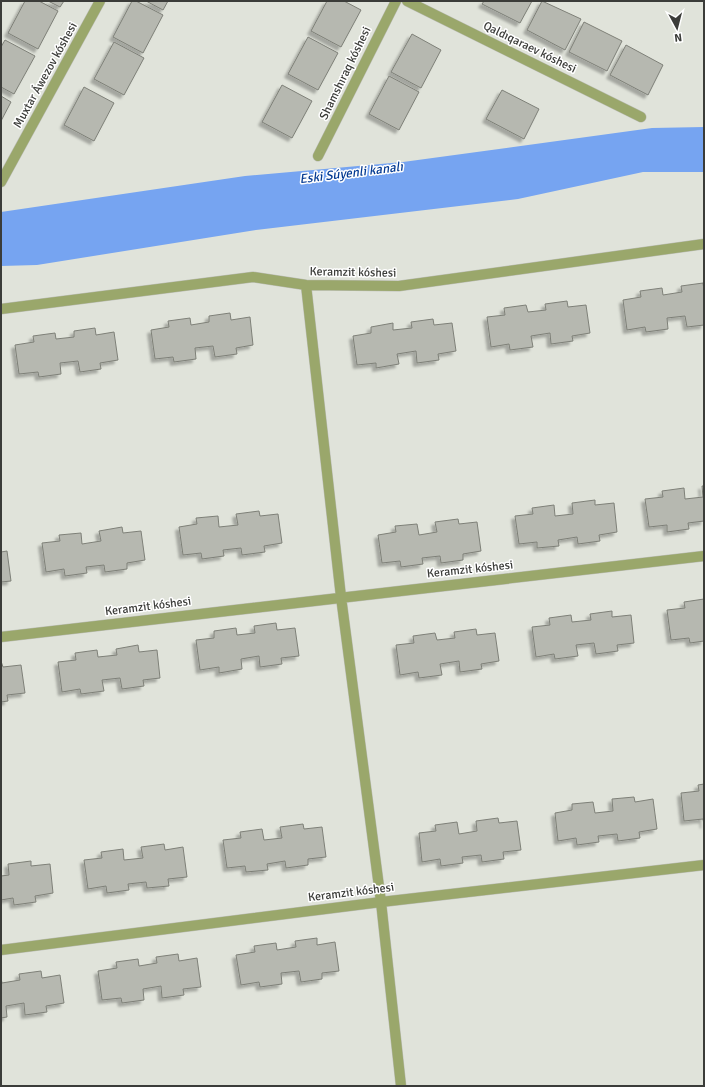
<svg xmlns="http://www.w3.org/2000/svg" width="705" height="1087" font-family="Signika,sans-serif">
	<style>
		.water { fill: #76a4f1 }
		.building { fill: #b6b8b0; stroke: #7e8078; filter: url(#shadow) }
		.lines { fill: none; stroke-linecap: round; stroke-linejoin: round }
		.street-casing { stroke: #bcbeb7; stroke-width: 11 }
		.street { stroke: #9aa76b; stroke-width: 10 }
		.labels { text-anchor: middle; stroke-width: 3; stroke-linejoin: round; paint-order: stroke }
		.street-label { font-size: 12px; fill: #3b3c39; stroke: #fff }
		.water-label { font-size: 13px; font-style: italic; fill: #043a92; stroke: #fff }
	</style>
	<defs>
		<filter id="shadow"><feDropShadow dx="-3.5" dy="3.5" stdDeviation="1" flood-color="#0004"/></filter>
	</defs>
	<rect width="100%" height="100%" fill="#e0e3da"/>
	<path class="water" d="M704,127V172H643L518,199L256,230L37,265L1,266V212L245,176L403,162L652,128Z"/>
	<path class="building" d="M25,1H39L58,11L38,49L8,33Z
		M48,1H64L60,7Z
		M132,1H136L163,15L143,53L113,37Z
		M146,1H168L163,10Z
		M327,1H344L361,10L341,47L311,31Z
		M484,1H532L520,23L482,4Z
		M542,1L581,19L565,50L527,30Z
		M584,22L622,41L607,71L569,52Z
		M412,34L441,50L421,88L391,72Z
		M308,37L338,53L318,90L288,74Z
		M5,40L35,56L14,94L1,87V47Z
		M114,42L144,58L124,95L94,79Z
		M626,45L663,65L648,95L610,75Z
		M389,76L419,92L399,130L369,114Z
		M282,85L312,101L292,138L262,122Z
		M84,87L114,103L94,141L64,125Z
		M502,90L539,109L524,139L486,119Z
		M1,96L11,102L1,121Z
		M703,283L704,290V325L687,327L685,316L667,318L668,329L646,332L645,327L627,330L623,300L641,297L640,291L662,288L663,295L682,292L681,286Z
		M567,301L568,307L586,305L590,333L572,336L573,341L551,344L550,333L531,336L533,347L510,350L509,344L491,347L487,317L505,315L504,308L526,305L528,312L546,310L545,304Z
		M230,313L231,320L250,317L253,345L236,348L237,354L215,357L213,346L195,348L196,359L174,362L173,357L155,359L151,330L169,327L168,321L190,318L191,325L209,322V316Z
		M433,319L434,325L452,323L456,351L438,354L439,360L417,363L416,351L397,354L399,364L376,368V363L357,365L353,336L371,333V327L393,323V330L412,328L411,322Z
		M95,328L96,335L114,332L118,360L100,363L101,369L80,372L78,361L60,363L61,374L39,377L38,372L19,374L15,345L34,342L33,336L55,333L56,339L74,337V331Z
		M702,486H704V521L688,523L689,529L667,532V525L649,527L645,499L663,497L662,491L684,488L685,499L703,497Z
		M595,500V505L614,503L617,532L599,535L600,541L578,544L577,537L558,540L559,546L537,548V542L519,544L515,516L533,514L532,508L554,505L555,516L573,514L572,503Z
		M259,511L260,516L278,514L282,543L264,546L265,552L242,555L241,548L223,550L224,556L202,559L201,553L183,555L179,527L197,524L196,518L218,516L219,527L238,525L236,514Z
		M458,519L459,524L477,522L481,551L463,554V560L441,563L440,556L422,558L423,564L401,567L400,561L382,563L378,535L396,532L395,526L417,524L419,535L437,532L435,522Z
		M122,527L123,533L141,531L145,560L127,563V569L105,572L104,565L86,567L87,573L65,576L64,569L46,572L42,543L60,541L59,535L81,533L82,544L101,541L99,531Z
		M7,551L11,581L1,582V552Z
		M704,599V641L690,643L689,638L671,640L667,610L685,608L684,602Z
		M612,611V617L631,615L634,643L617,645L618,651L596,654L594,643L576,645L578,656L555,659L554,654L536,657L532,627L550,625L549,618L571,615L572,622L591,620L590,614Z
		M276,623L277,630L295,628L299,656L281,658L282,664L260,667L259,656L241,659L242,669L219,673V667L200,670L196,640L214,638V631L236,628L237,635L255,633L254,626Z
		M476,629L477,635L495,633L499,661L481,664L482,669L460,672L459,661L440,664L442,675L419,678L418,672L400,675L396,645L414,643L413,636L435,633L437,640L455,638L454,632Z
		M138,645L139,652L157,650L160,678L143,680L144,686L122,689L120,678L102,680L104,691L81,694L80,689L62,692L58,662L76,660L75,653L97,650L98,657L117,655L116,649Z
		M1,661L3,667L21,665L25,693L7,695L8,701L1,702Z
		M704,784V825L703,819L684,821L681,793L699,791L698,785Z
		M634,797L635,802L653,799L657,829L639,832L640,838L618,841L617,834L598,836L599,842L577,845L576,838L558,841L555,813L572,810V804L593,802L595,813L613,811L612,799Z
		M498,818L499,823L517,821L521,850L503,852L504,859L482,862L481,855L462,857L463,863L441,866L440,859L422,862L419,833L436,831L435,825L457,822L459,834L477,831L476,821Z
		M303,824L304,829L322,827L326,857L308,859V865L286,868L285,861L267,864L268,870L246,872L245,866L227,868L223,840L241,838L240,832L262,829L264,840L282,838L280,827Z
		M164,844L165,850L183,847L187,877L168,879L169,886L147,888L146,882L128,884L129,890L107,893L106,886L88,889L84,860L102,858L101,852L123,849L124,860L143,858L141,847Z
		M31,861V866L50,864L53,893L35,896L36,902L14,905L13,898L1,900V876L9,875L8,864Z
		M317,938V945L335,942L339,971L322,973V979L301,982L299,971L281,973L282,984L260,987L259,982L241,985L236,955L255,952L254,946L276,943L277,950L296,947L295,941Z
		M178,954L179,961L197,958L201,987L183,989L184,995L162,998L161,986L143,989L144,1000L122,1003L121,998L102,1000L98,971L117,968L116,962L138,959L139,966L157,963L156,957Z
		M41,971L42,978L60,975L64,1003L46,1006L47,1012L25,1015L24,1003L6,1006L7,1017L1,1018V978L2,983L20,980L19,974Z"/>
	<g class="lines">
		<defs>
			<path id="street" d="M407,1L641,117
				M318,156L396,1
				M1,182L100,1
				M306,285L341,597L381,902L401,1086
				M1,309L253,277L306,285L399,286L704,244
				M1,637L704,556
				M1,950L381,902L704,865"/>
		</defs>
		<use href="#street" class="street-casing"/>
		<use href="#street" class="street"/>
	</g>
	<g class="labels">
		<g class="street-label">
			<text transform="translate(530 47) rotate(26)" y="4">Qaldıqaraev kóshesi</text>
			<text transform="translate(345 73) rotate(-64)" y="4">Shamshıraq kóshesi</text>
			<text transform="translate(45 75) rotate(-61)" y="4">Muxtar Áwezov kóshesi</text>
			<text transform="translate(353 272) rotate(1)" y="4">Keramzit kóshesi</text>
			<text transform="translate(470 569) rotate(-6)" y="4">Keramzit kóshesi</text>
			<text transform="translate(148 606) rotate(-7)" y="4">Keramzit kóshesi</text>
			<text transform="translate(351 892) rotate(-7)" y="4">Keramzit kóshesi</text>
		</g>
		<g class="water-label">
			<text transform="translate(351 172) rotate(-7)" y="5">Eski Súyenli kanalı</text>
		</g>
	</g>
	<rect width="705" height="1087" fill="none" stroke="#3b3c39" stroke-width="4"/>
	<g transform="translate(677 28) rotate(173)" stroke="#ffffff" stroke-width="3" paint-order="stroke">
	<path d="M0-3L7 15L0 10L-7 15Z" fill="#3b3c39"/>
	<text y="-6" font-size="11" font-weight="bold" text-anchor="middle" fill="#3b3c39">N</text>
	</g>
</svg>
